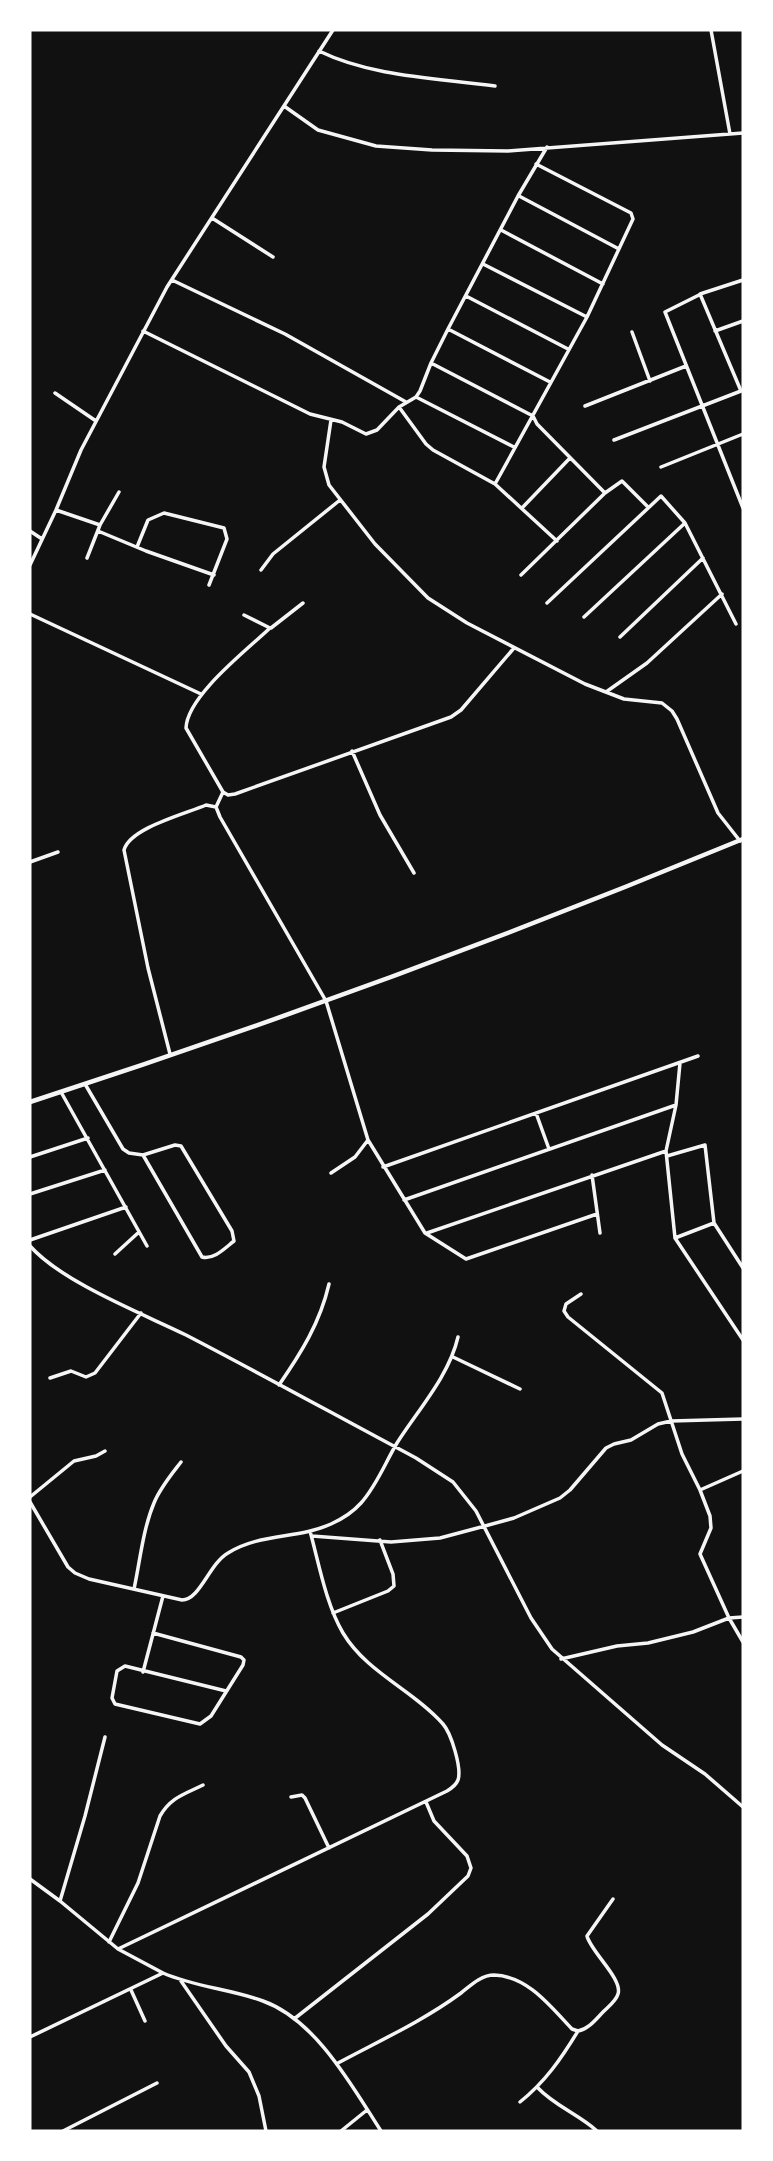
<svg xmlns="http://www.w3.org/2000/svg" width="773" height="2161" font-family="'Alegreya Sans',sans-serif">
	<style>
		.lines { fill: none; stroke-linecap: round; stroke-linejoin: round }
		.minor { stroke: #f5f5f5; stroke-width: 3.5 }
		.tertiary { stroke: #f5f5f5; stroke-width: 4.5 }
	</style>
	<rect width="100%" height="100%" fill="#111"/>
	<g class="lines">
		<path class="minor" d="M711,30L730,134
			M319,51C372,77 438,78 495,86
			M284,106L318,130L376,146L432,150L508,151L743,133
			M519,196L619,249
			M212,218L273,257
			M501,230L603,284
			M483,264L587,317
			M172,280L285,334L406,402
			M699,295L665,312L743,508
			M466,296L568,349
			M448,329L550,382
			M143,331L310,414L342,422L366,434L377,430L399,407L416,397L420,391L431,363L448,329L518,196L547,147
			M715,331L743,321
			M632,332L650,381
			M431,363L533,416L537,424L605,493L622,481L647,506
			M55,393L96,421
			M416,397L514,447
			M585,406L686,366
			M399,407L426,444L433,450L495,484L557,541
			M331,420L324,467L329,485L375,544L428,598L467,623L585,684L624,699L662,703L672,711L677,719L718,813L740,841
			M614,440L741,391L700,294L743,280
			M661,467L743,434
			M495,484L587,317L633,219L631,213L536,164
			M522,508L570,458
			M56,510L100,525
			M30,531L42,539
			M98,531L146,551L214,575
			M137,547L148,520L164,513L224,528L227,539L209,585
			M87,558L100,525L119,492
			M30,565L56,510L81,450L167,287L333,30
			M261,570L273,554L340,500
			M521,575L605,493
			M547,603L661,496L685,523L736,624
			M30,614L201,694
			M584,617L685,523
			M271,628L303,603
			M620,637L703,558
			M606,692L647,663L722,594
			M352,751L380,815L414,873
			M223,792L216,807L220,817L326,1001L368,1140L425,1233L466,1259L597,1214
			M223,792L228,795L235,794L451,717L461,710L514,648
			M223,792L186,728C187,696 247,650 270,628L244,615
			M30,862L58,852
			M170,1054L148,968L124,850C130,828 185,814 206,805L216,807
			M680,1063L676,1105L666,1151L675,1238L743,1340
			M85,1084L123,1149L129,1153L143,1155L202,1257C214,1260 225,1248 234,1241L232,1231L181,1146L175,1145L143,1155
			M61,1092L147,1246
			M536,1113L549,1149
			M667,1156L705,1145L714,1223L743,1268
			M30,1157L88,1138
			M383,1167L698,1056
			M331,1173L355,1157L368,1140
			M592,1175L600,1233
			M30,1194L105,1170
			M404,1200L676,1105
			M427,1233L666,1151
			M675,1238L714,1223
			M30,1240L126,1207
			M30,1246C62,1282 141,1313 186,1335C263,1375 339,1417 416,1458L453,1482L476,1511L531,1618L552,1649L662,1745L705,1774L743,1807
			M115,1254L139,1232
			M581,1294L566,1304L564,1311L568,1317L662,1393L682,1454L700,1490L710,1516L711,1528L700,1554L729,1618L743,1642
			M453,1357L520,1389
			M50,1378L71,1371L86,1377L95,1373L141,1313
			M279,1385C301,1353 320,1323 329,1284
			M700,1490L743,1471
			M30,1497L74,1461L96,1456L105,1451
			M30,1502L68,1567L75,1573L89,1579L182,1600C200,1600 209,1564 228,1553C260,1533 298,1539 331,1524C342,1519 353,1512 361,1503C377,1485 385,1463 397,1443C418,1410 449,1376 458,1337
			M312,1536L391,1542L440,1538L485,1526L514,1518L560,1498L570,1490L606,1448L614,1444L631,1440L658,1424L671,1421L743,1419
			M134,1589C140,1561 143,1529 154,1503C160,1488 171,1475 181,1462
			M333,1613L388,1591L394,1586L393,1574L380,1540
			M153,1633L241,1657L244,1660L243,1665L211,1716L200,1724L115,1704L112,1698L117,1671L125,1666L226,1691
			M561,1659L617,1646L648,1643L693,1632L729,1618L743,1617
			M143,1672L163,1596
			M291,1797L302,1795L305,1798L329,1848
			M30,1879L60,1901L118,1949L163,1973
			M60,1901L85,1816L105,1737
			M109,1942L138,1883L160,1816C171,1797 185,1794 203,1785
			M118,1949L447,1791C452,1788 456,1785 458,1780C462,1768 451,1733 443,1724C413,1690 367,1673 343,1633C326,1604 319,1564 310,1531
			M181,1981L226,2046L249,2072L259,2096L266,2131
			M131,1990L145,2021
			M294,2019L428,1914L468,1876L471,1868L467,1856L434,1821L426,1802
			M30,2037L163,1973C195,1987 230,1989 263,2001C316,2020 352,2086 381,2131
			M338,2063C379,2041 423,2021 461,1993C470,1986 481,1975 494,1975C528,1976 551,2007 572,2029L578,2031C589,2029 596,2019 604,2011C609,2006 616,2001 618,1994C623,1979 591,1952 587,1936L613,1899
			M538,2088C555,2106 578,2114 597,2131
			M520,2102C545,2082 561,2059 578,2031
			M63,2131L157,2083
			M341,2131L367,2110"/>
		<path class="tertiary" d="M30,1102C271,1024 509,936 743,839"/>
	</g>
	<rect width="773" height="2161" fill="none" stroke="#ffffff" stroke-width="63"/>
</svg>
